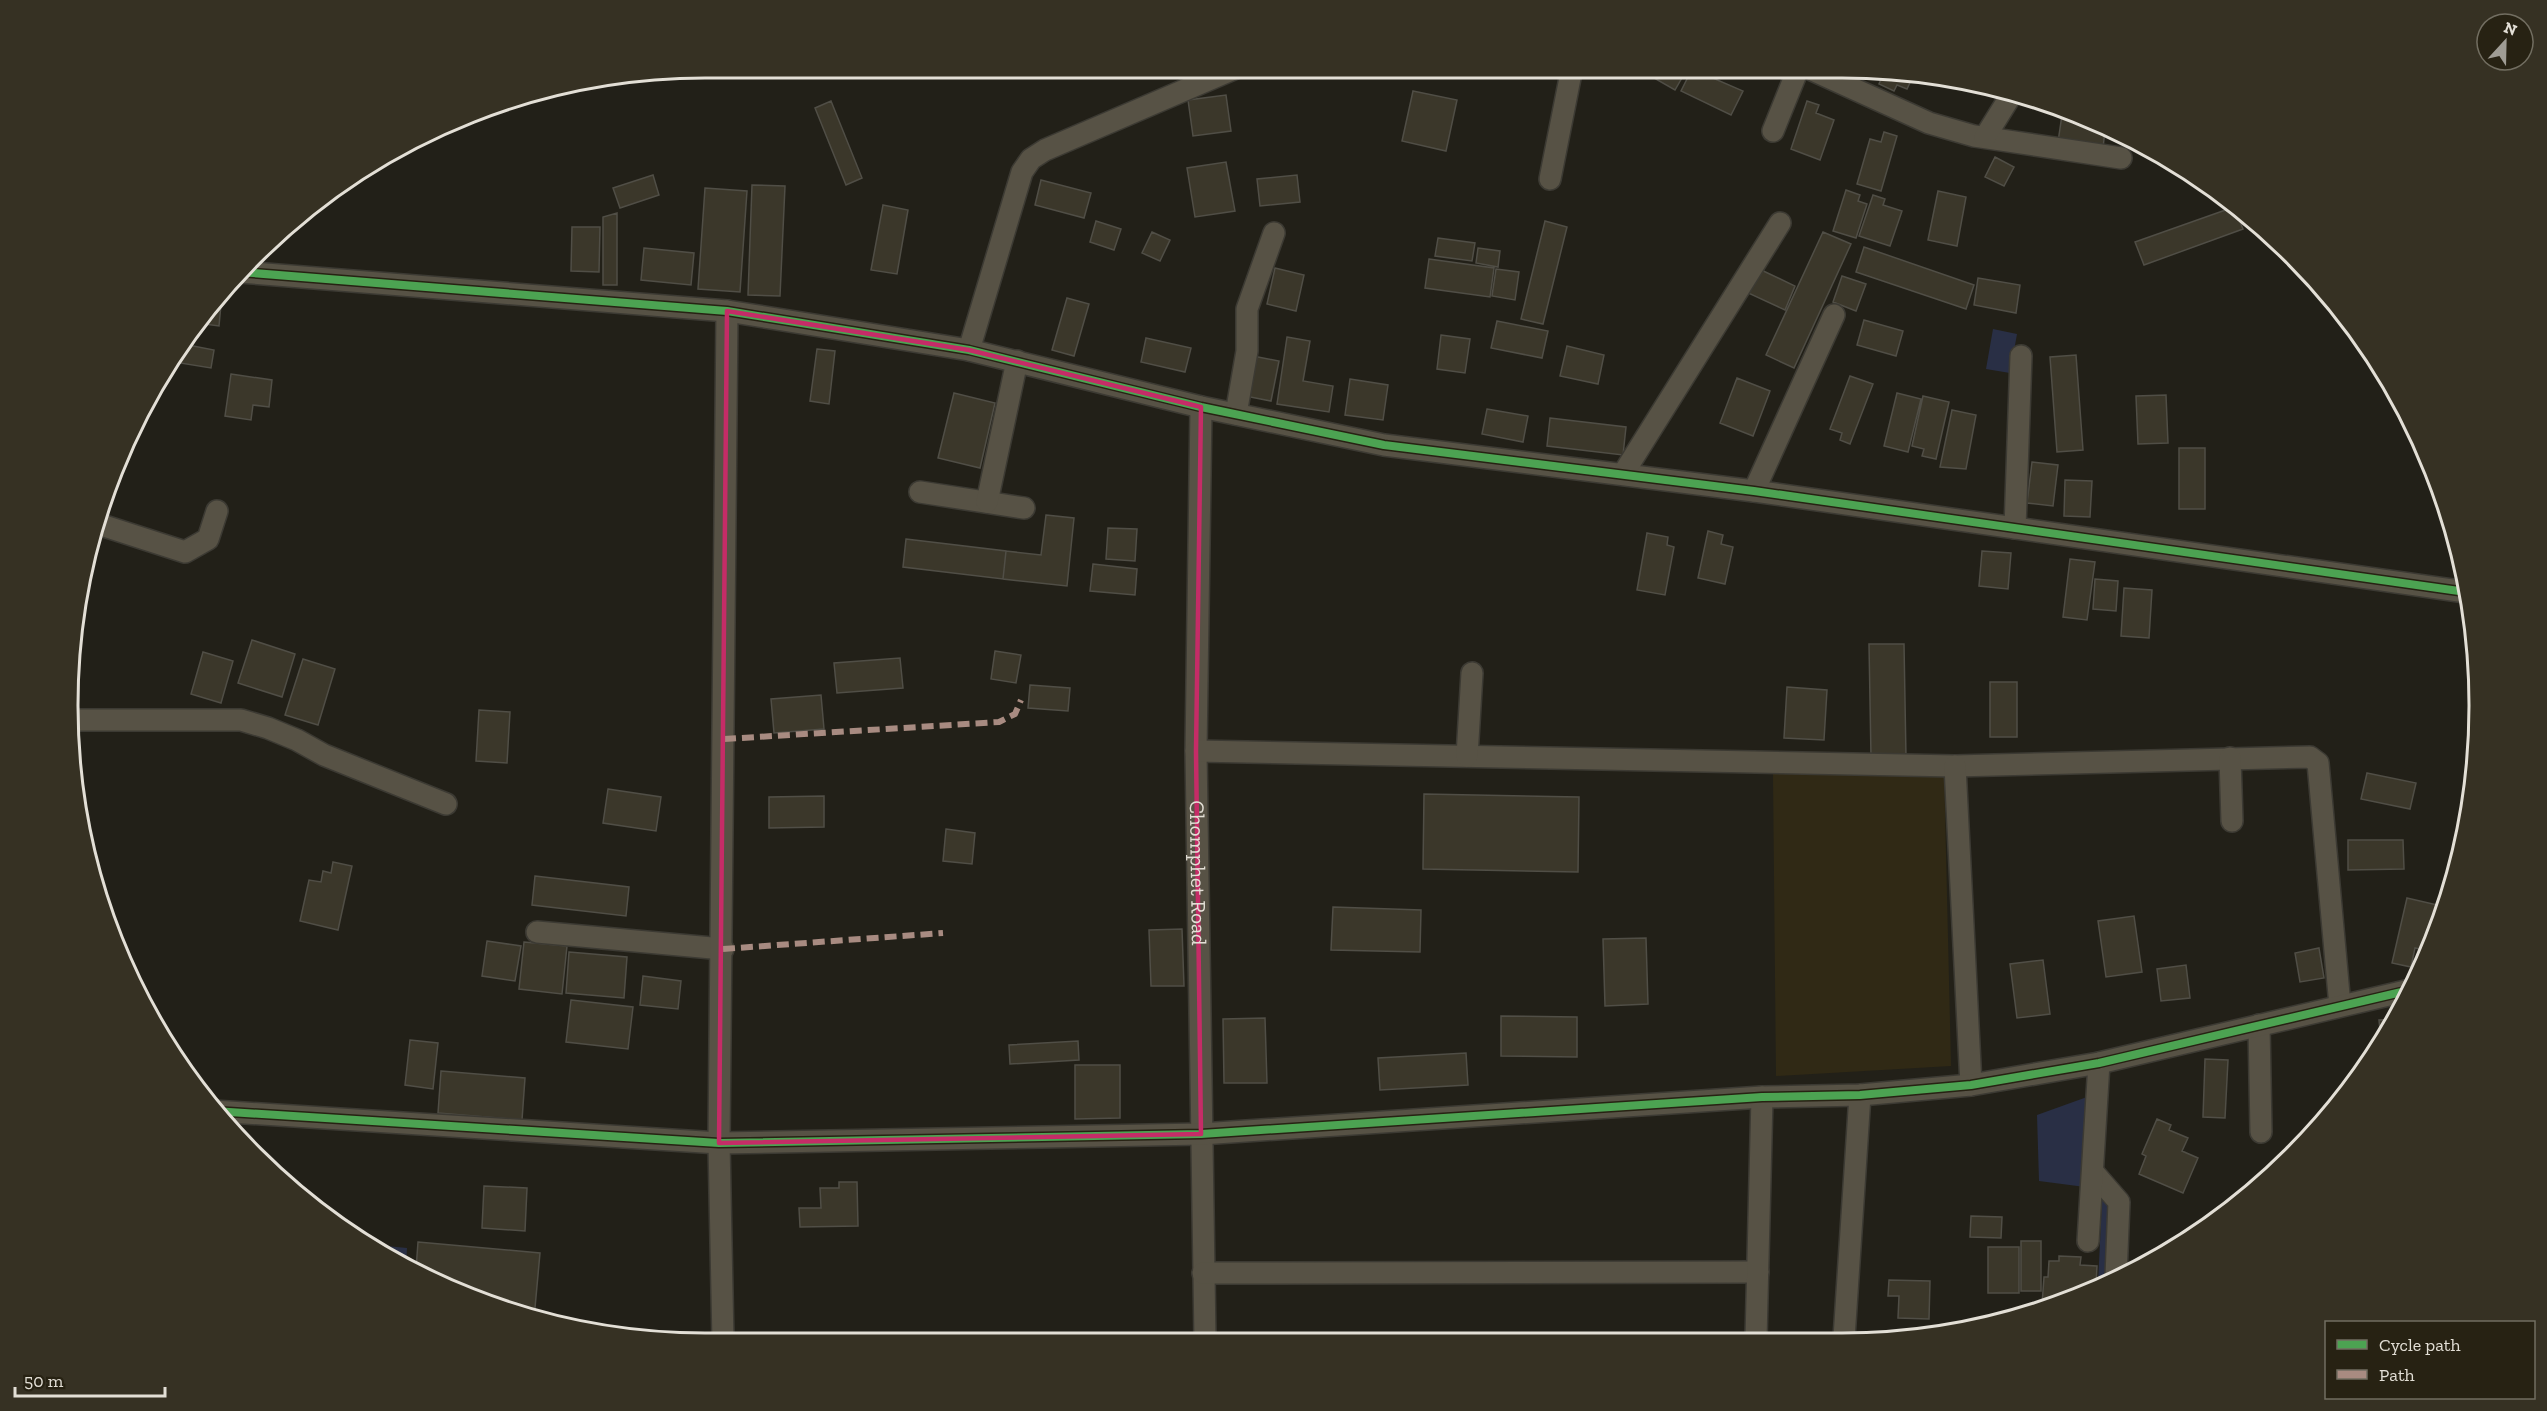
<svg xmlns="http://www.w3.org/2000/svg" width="2547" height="1411" font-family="'Zilla Slab',serif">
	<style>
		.built { fill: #302915 }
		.green { fill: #292f45 }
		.building { fill: #3b372a; stroke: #504e46; stroke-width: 1.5 }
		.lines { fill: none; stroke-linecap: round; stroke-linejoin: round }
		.minor-casing { stroke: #3c3a33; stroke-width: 24 }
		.minor { stroke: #575245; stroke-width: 21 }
		.quiet { stroke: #a88b81; stroke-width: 6; stroke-dasharray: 12 6; stroke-linecap: butt }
		.cycleway-casing { stroke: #272213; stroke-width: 11 }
		.cycleway { stroke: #4ca352; stroke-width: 8 }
		.marked { fill: none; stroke: #c52c67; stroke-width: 4.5; stroke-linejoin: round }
		.labels { text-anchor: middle; stroke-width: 6; stroke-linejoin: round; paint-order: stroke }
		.street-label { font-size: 21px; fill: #e3dfd6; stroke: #272213 }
		.rim { fill: none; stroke: #e3dfd6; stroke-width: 3 }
	</style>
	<rect width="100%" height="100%" fill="#222018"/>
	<path class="built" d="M1944,769L1951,1066L1776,1076L1773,772Z"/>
	<path class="green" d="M1993,329L2017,334L2010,373L1986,369Z
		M2087,1097L2085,1187L2039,1181L2037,1115Z
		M2102,1200H2108L2105,1281L2098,1284Z
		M366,1244L407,1248L406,1266L387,1258Z"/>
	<path class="building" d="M1650,69H1687L1675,90L1647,74Z
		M1692,69L1743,91L1731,115L1681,91Z
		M1872,69H1883L1914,74L1907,89L1897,85L1894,91L1879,84L1882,77L1871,72Z
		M1413,91L1457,100L1446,151L1402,141Z
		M1226,95L1231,131L1193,136L1188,100Z
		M831,101L862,178L846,185L815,108Z
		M1807,101L1819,105L1816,113L1834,120L1820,160L1791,149Z
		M2062,115L2073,117L2105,130L2103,148L2058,142Z
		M1884,132L1897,136L1881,191L1857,184L1870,139L1881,142Z
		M1995,157L2014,167L2004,186L1985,177Z
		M1226,162L1235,211L1195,217L1187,168Z
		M653,175L659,195L620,208L613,188Z
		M1297,175L1300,202L1260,206L1257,179Z
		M1041,180L1091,193L1084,218L1035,205Z
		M752,185L785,186L780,296L748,295Z
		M705,188L747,191L740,292L698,289Z
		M1846,190L1860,195L1858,201L1867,204L1856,238L1833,231Z
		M1938,191L1966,197L1957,246L1928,240Z
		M1873,195L1885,199L1883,205L1902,211L1890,246L1859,236Z
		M883,205L908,210L897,274L871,270Z
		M2234,207L2243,229L2144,265L2135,242Z
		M617,213V285H603V217Z
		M1096,221L1121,229L1114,250L1090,242Z
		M1545,221L1567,227L1543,324L1521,319Z
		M572,227H600L599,272L571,271Z
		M1152,232L1170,240L1160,261L1142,253Z
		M1823,232L1851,244L1794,368L1766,355Z
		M1438,238L1475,243L1472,261L1435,256Z
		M1864,247L1974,285L1966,309L1856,272Z
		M644,248L694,253L691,285L641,280Z
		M1478,248L1500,251L1498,267L1476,263Z
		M1429,259L1494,268L1490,297L1425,288Z
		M1275,268L1304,275L1296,311L1267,304Z
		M1757,268L1795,286L1785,310L1746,292Z
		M1496,269L1519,272L1515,300L1492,296Z
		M1842,276L1866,284L1856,311L1833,302Z
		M1978,278L2020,285L2016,313L1974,305Z
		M219,293L222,294L219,326L196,323Z
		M1067,298L1089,304L1074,356L1052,350Z
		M1864,320L1903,331L1896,356L1857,345Z
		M1497,321L1548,331L1542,358L1491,348Z
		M1441,335L1470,339L1465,373L1437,369Z
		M1287,337L1310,341L1303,381L1333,386L1329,412L1277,404Z
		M1146,338L1191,348L1185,372L1141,362Z
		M183,344L214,350L211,368L180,363Z
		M1567,346L1604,355L1598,384L1560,376Z
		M817,349L835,351L829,404L810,401Z
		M2076,355L2083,450L2057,452L2050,357Z
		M1253,356L1279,361L1271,401L1245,396Z
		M231,374L272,380L269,407L253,405L251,420L225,416Z
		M1850,376L1873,384L1850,444L1840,440L1842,433L1830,429Z
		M1737,378L1770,391L1753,436L1720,423Z
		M1350,379L1388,385L1383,420L1345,415Z
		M954,393L995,403L980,468L938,458Z
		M1897,393L1921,399L1908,452L1884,446Z
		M2166,395L2168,443L2138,444L2136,396Z
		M1923,396L1949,402L1936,459L1922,456L1924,449L1912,446Z
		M1487,409L1528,416L1523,442L1482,434Z
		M1952,410L1976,415L1966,469L1940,467Z
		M1550,418L1626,427L1623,455L1547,446Z
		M2179,448H2205V509H2179Z
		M2032,462L2058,465L2053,506L2027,503Z
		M2065,480L2092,481L2090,517L2064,516Z
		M1046,515L1074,518L1067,586L1003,579L1006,551L1041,555Z
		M1108,528L1137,529L1135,561L1106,559Z
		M1708,531L1723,535L1721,544L1733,547L1725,584L1698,578Z
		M1647,533L1668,537L1667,545L1674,547L1665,595L1637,590Z
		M906,539L1006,551L1003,579L903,567Z
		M1982,551L2011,553L2008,589L1979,586Z
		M2070,559L2095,562L2087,620L2063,617Z
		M1093,564L1137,569L1135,595L1090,591Z
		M2095,579L2118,581L2116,611L2093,609Z
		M2124,588L2152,590L2149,638L2121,636Z
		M252,640L295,654L282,697L238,683Z
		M1869,644H1904L1906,757H1871Z
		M995,651L1021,655L1016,683L991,679Z
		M203,652L233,661L221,703L191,694Z
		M900,658L903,688L837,693L834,663Z
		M303,659L335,669L318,725L285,715Z
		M1990,682H2017V737H1990Z
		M1030,685L1070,688L1068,711L1028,708Z
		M1787,687L1827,690L1824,740L1784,738Z
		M821,695L824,729L774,733L771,699Z
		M479,710L510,712L507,763L476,761Z
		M70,756H77L75,785Z
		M2367,773L2416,783L2410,809L2361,799Z
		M608,789L661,797L656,831L603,823Z
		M1424,794L1579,797L1578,872L1423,869Z
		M824,796V827L769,828V797Z
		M946,829L975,833L972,864L943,861Z
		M2348,840H2403L2404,869L2348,870Z
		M333,862L352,866L338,930L300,921L309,880L321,882L323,871L331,873Z
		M535,876L629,887L626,916L532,905Z
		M2407,898L2446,907L2428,951L2415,948L2411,967L2392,963Z
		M1333,907L1421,910L1420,952L1331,950Z
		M2134,916L2142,972L2106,977L2098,921Z
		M1182,929L1184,986H1151L1149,930Z
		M1646,938L1648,1004L1605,1006L1603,939Z
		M487,941L521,946L515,981L482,976Z
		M524,942L567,946L562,994L519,989Z
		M2319,948L2324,978L2300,982L2295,953Z
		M569,952L627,957L624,998L566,993Z
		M2043,960L2050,1014L2017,1018L2010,964Z
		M2186,965L2190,998L2161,1001L2157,969Z
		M643,976L681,981L678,1009L640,1005Z
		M571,1000L633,1007L628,1049L566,1042Z
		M1501,1016L1577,1017V1057L1501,1056Z
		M1265,1018L1267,1083H1224L1223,1019Z
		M2397,1019L2383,1039L2381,1040L2379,1020Z
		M410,1040L438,1043L433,1089L405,1085Z
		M1078,1041L1079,1060L1010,1064L1009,1045Z
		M1466,1053L1468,1085L1380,1090L1378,1058Z
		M2205,1059L2228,1060L2225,1118L2203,1117Z
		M1075,1065H1120V1118L1075,1119Z
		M441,1071L525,1078L522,1120L438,1113Z
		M2157,1119L2171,1125L2169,1130L2188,1138L2182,1151L2198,1158L2183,1193L2139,1174L2146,1156L2142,1154Z
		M839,1182H857L858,1226L800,1227L799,1208H821L820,1188H839Z
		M484,1186L527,1188L525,1231L482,1228Z
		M1971,1216L2002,1217L2001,1238L1970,1237Z
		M2021,1241H2041V1291H2021Z
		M418,1242L540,1253L534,1319L416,1270Z
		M1988,1247H2019V1293H1988Z
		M2059,1256L2081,1257L2080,1265L2097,1266L2096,1285L2054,1306L2042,1305L2044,1277H2048L2049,1261H2059Z
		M1889,1280L1930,1281L1929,1319L1898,1318L1899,1296H1888Z"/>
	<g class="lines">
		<defs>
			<g id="minor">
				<path d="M1810,69L1929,123L1974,136L2121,158"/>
				<path d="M1773,131L1798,69"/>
				<path d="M1985,137L2013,92"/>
				<path d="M1550,179L1572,68"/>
				<path d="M240,272L727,311L969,350L1201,407L1384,445L1754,491L2466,592"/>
				<path d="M969,350L1022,172L1031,159L1045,150L1236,68"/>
				<path id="s1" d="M1201,407L1196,751L1205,1340"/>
				<path d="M1236,414L1247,351V309L1274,233"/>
				<path d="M1623,474L1780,223"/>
				<path d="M1754,491L1834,315"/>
				<path d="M920,492L1024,508"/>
				<path d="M987,502L1017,361"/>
				<path d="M95,523L185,552L208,539L217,511"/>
				<path d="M2015,528L2021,356"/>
				<path d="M69,720H241L268,728L297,740L324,755L446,804"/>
				<path d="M1196,751L1955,766L2310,757L2318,763L2340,1006"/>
				<path d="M1467,756L1472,673"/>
				<path d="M2230,758L2232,821"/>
				<path d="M1955,766L1971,1085"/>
				<path d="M537,932L723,949"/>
				<path d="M2259,1025L2261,1132"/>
				<path d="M214,1111L719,1143L1201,1134L1762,1097L1860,1095L1971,1085L2099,1063L2410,990"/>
				<path d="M2093,1172L2119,1202L2116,1276"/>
				<path d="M2088,1241L2099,1063"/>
				<path d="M1203,1273L1758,1272"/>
				<path d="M1844,1338L1860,1095"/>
				<path d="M1756,1339L1762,1097"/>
				<path d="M723,1342L719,1143L727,311"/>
			</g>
		</defs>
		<use href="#minor" class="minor-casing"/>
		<use href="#minor" class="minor"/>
		<path class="quiet" d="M724,739L999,722L1015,714L1021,700
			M723,949L943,933"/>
		<defs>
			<path id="cycleway" d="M240,272L727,311L969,350L1201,407L1384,445L1754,491L2466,592
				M214,1111L719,1143L1201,1134L1762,1097L1860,1095L1971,1085L2099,1063L2410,990"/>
		</defs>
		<use href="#cycleway" class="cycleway-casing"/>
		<use href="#cycleway" class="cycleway"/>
	</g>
	<path class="marked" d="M727,311L969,350L1201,407L1196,751L1201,1134L719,1143Z"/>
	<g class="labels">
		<g class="street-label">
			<text dy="7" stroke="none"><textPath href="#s1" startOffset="466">Chomphet Road</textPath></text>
		</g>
	</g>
	<path d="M0 0H2547V1411H0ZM705 78H1842A627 627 0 0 1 2469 705V706A627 627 0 0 1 1842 1333H705A627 627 0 0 1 78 706V705A627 627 0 0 1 705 78Z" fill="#363123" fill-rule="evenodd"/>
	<path class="rim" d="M705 78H1842A627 627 0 0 1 2469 705V706A627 627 0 0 1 1842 1333H705A627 627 0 0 1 78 706V705A627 627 0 0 1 705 78Z"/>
	<rect x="2325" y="1321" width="210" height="78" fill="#272213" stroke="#726e61" stroke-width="1.5"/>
	<rect x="2337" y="1340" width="30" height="9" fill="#4ca352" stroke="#726e61" stroke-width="1.5"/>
	<text x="2379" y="1351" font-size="18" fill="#e3dfd6">Cycle path</text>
	<rect x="2337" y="1370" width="30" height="9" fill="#a88b81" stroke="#726e61" stroke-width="1.5"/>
	<text x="2379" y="1381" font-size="18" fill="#e3dfd6">Path</text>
	<g transform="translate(2505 42) rotate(22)"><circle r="28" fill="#272213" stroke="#726e61" stroke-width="1.5"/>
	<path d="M0-4.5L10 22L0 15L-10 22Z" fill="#9f9c94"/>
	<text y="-9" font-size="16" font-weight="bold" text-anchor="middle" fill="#e3dfd6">N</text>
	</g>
	<path d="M15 1387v9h150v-9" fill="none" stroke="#e3dfd6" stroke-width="3"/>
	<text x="24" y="1387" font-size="18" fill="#e3dfd6" stroke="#272213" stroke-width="4.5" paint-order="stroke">50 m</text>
</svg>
